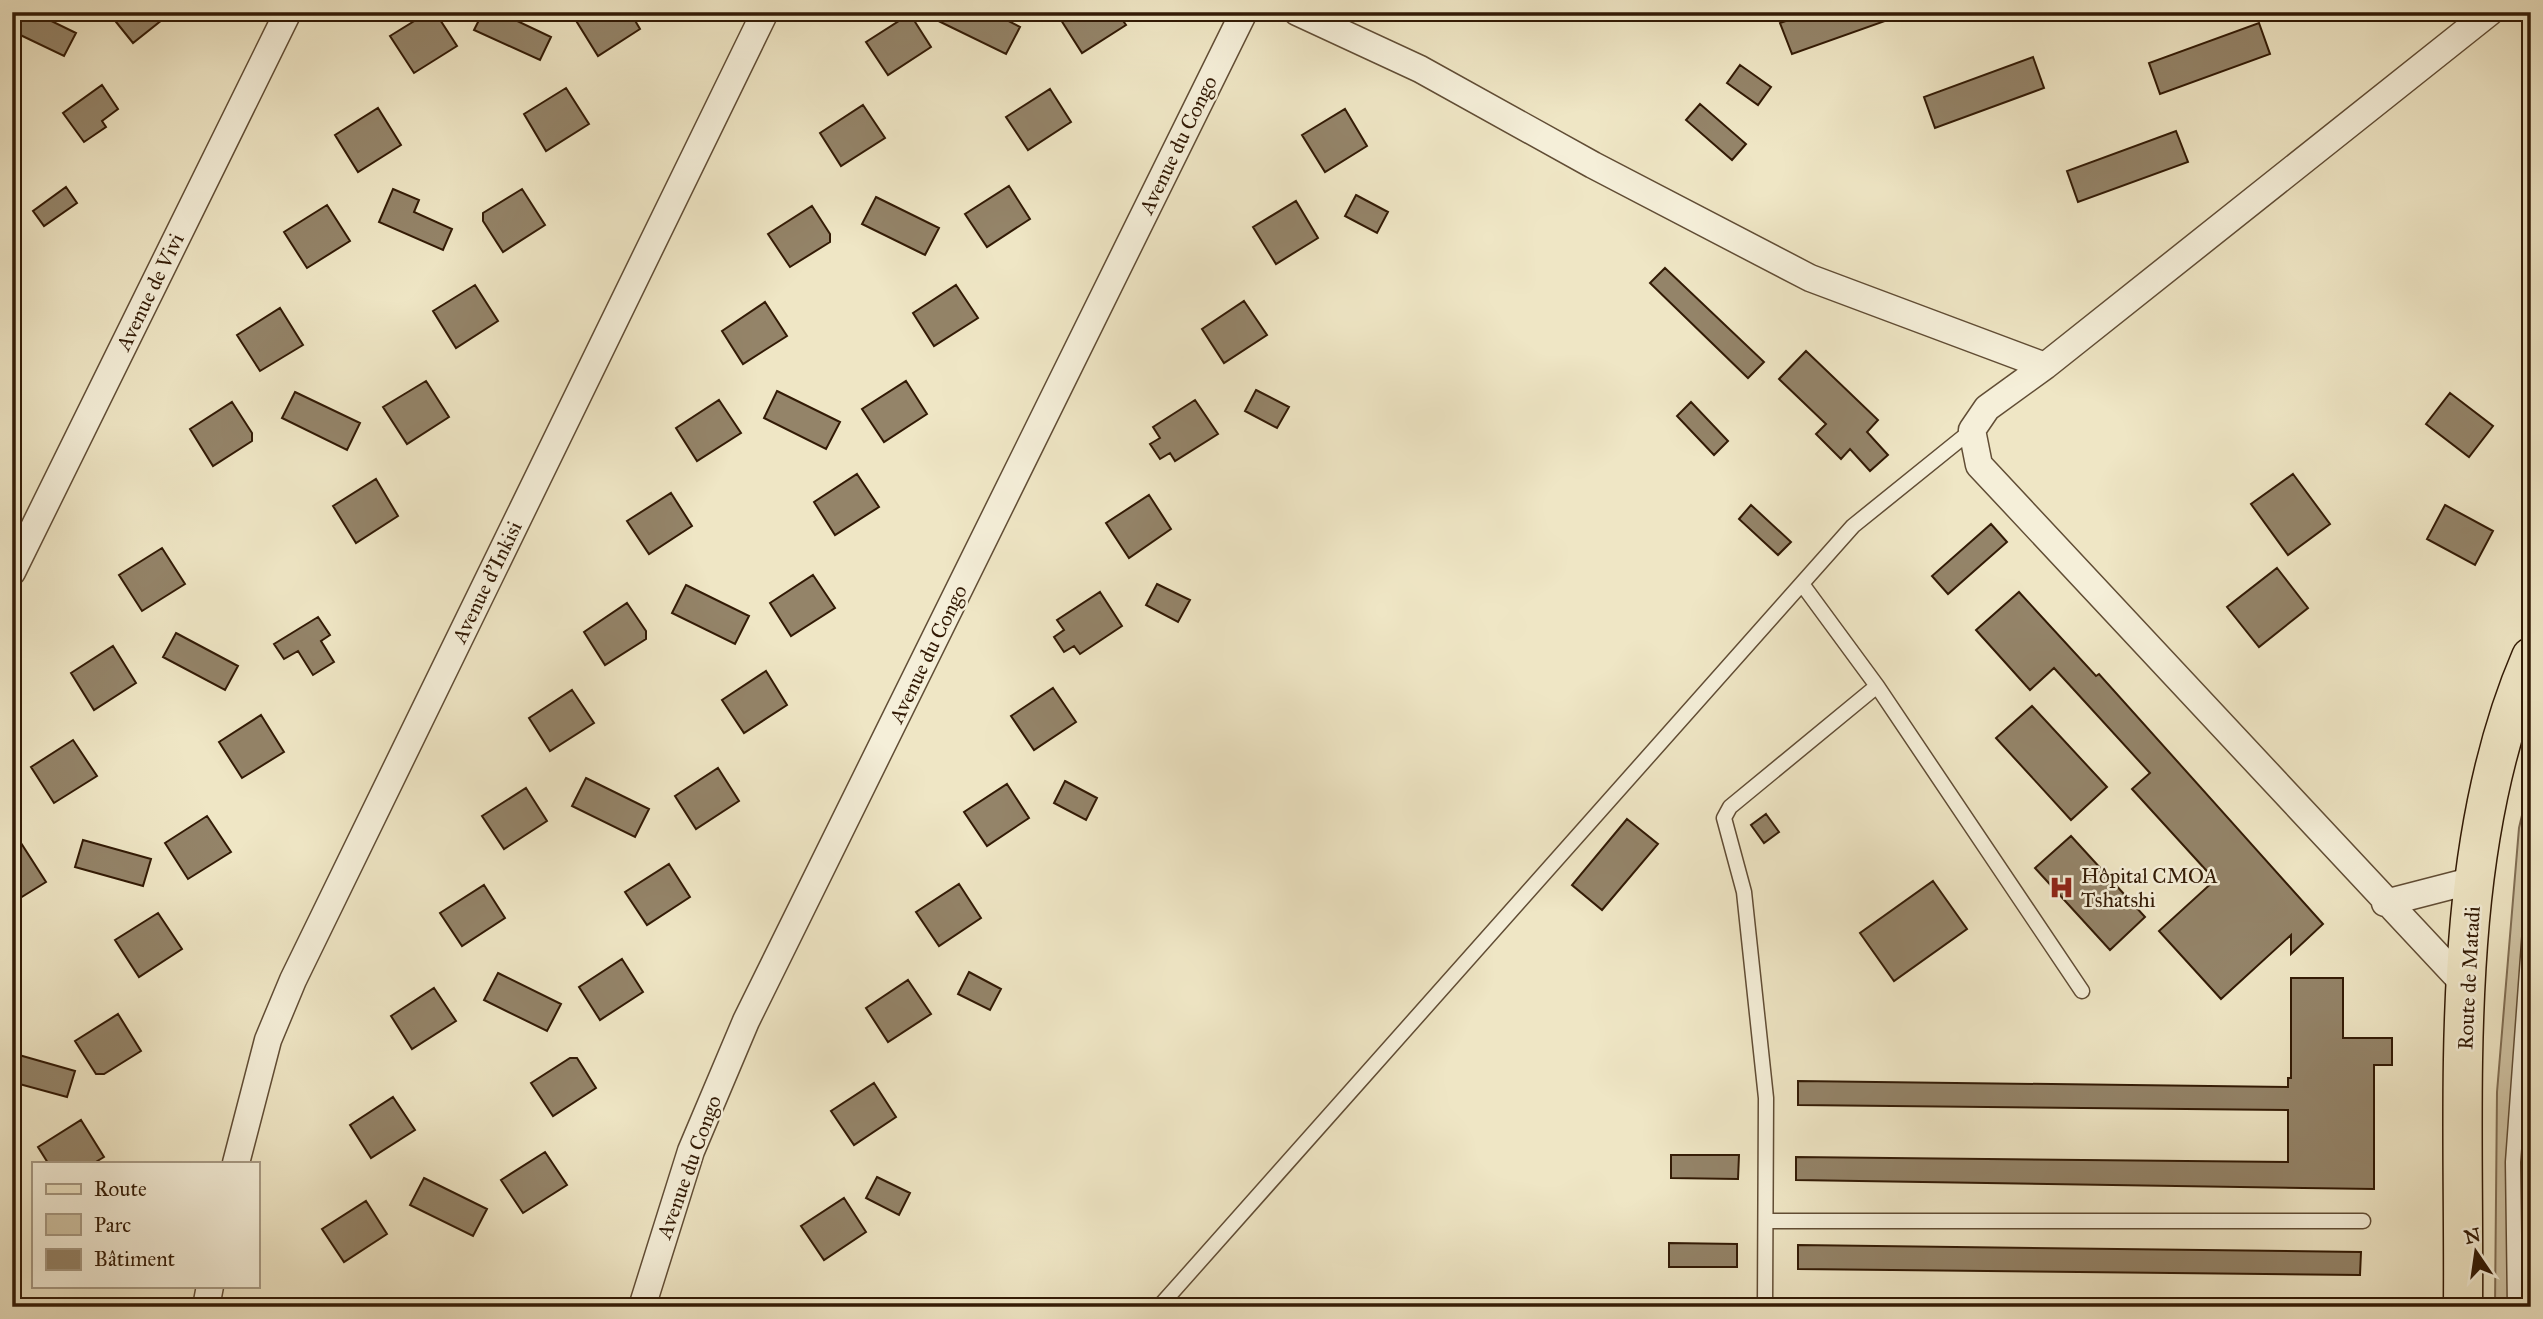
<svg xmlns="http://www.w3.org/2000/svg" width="2543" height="1319" font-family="'IM FELL Great Primer',serif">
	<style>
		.green { fill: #cfc3a4; stroke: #806e54; stroke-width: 2 }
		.building { fill: #948469; stroke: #321a05; stroke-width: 2 }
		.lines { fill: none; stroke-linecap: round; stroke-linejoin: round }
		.service-casing { stroke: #614d35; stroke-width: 17 }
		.minor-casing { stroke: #614d35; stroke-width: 29 }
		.primary-casing { stroke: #321a05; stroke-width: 41 }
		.service { stroke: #f5efd9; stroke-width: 14 }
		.minor { stroke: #f5efd9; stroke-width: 26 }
		.primary { stroke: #efe6c5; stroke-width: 38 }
		.labels { text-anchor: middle; stroke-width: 5; stroke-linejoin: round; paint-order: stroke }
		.street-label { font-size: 21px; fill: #321a05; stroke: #f5efd9 }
		.poi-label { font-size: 21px; fill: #321a05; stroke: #f5efd9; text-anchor: start }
	</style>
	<rect width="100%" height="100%" fill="#efe6c5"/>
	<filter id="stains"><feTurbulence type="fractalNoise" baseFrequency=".00286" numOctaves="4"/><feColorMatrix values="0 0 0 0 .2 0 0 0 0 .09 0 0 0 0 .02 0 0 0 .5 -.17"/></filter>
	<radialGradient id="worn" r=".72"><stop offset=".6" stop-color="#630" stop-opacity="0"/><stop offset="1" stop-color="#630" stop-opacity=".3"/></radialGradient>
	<path class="green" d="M2531,777V1307H2495L2497,1092L2519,828Z"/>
	<path class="building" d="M12,12H33L76,33L64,56L12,31Z
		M108,12H172L133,43Z
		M429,12H435L457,46L414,73L390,36Z
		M483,12H498L551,37L540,60L474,30Z
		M586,12H630L640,29L598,56L575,19Z
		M920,12H991L1020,27L1006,54Z
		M1073,12H1117L1126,25L1082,53L1061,20Z
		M1811,12H1901L1902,15L1792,54L1780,23Z
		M910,14L931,47L888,75L866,42Z
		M2259,23L2270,54L2160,94L2149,63Z
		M2033,57L2044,88L1935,128L1924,97Z
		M1740,65L1771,87L1758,105L1727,83Z
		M102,85L118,109L102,121L106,127L84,142L63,113Z
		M566,88L589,124L546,151L524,114Z
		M1050,89L1071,122L1028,150L1006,117Z
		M1700,104L1746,144L1732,160L1686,120Z
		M863,105L885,138L841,166L820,133Z
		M378,108L401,145L358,172L335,135Z
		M1345,109L1367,146L1325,172L1302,135Z
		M2176,131L2188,162L2078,202L2067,171Z
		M1009,186L1030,219L987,247L965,214Z
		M66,187L77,203L44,226L33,211Z
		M393,189L419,200L414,212L452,229L443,250L379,222Z
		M522,189L545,225L503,252L483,221V213Z
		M1356,195L1388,212L1377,233L1345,216Z
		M876,197L939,228L925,255L862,224Z
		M1296,201L1318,238L1276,264L1253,227Z
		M327,205L350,241L307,268L284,232Z
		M812,206L830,234V242L790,267L768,234Z
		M1665,268L1764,362L1748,378L1650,283Z
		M475,285L498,321L456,348L433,311Z
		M956,285L978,318L934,346L913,313Z
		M1244,301L1267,335L1224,363L1202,329Z
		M765,302L787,336L743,364L722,331Z
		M280,308L303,345L260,371L237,335Z
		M1806,351L1878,420L1867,432L1888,455L1870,471L1850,449L1841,459L1816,434L1826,424L1779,379Z
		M426,381L449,417L407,444L383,407Z
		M906,381L927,414L884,442L862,409Z
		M1256,390L1289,407L1277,428L1245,411Z
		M777,391L840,422L826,449L764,418Z
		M295,392L360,423L347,450L282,418Z
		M2450,393L2493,426L2469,457L2426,424Z
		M719,400L741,433L697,461L676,428Z
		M1195,400L1218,434L1175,461L1170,453L1160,459L1150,444L1160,438L1153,427Z
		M232,402L252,433V441L213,466L190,429Z
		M1691,402L1728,441L1714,455L1677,416Z
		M857,474L879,507L835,535L814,502Z
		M2293,474L2330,524L2288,555L2251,504Z
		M376,479L398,516L356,543L333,506Z
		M671,493L692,526L649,554L627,521Z
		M1149,495L1171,529L1129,558L1106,523Z
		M1751,505L1791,542L1778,555L1739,519Z
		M2445,505L2493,531L2475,565L2427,539Z
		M1991,524L2007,542L1948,594L1932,576Z
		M162,548L185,584L142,611L119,575Z
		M2277,568L2308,608L2259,647L2227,607Z
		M813,575L835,608L791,636L770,603Z
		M1157,584L1190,600L1178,622L1146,605Z
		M686,585L749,616L735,644L672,613Z
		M1100,592L1122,626L1080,654L1074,646L1064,652L1054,637L1064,630L1057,620Z
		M2019,592L2096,676L2099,674L2323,924L2291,954V935L2221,999L2159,931L2215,880L2132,789L2150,773L2054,668L2030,690L1976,630Z
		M627,603L646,631V639L605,665L584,632Z
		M318,617L330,635L321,641L334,662L313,675L298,651L284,659L274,644Z
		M176,633L238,666L225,690L163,657Z
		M113,646L136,683L94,710L71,673Z
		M766,671L787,705L744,733L722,700Z
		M1053,688L1076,722L1034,750L1011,716Z
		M572,690L594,723L550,751L529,718Z
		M2032,706L2107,787L2071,820L1996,738Z
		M261,715L284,752L242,778L219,742Z
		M73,740L97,776L54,803L31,767Z
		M718,768L739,801L696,829L675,796Z
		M586,778L649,809L635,837L572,806Z
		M1065,781L1097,798L1086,820L1054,803Z
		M1007,784L1029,818L987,846L964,812Z
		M526,788L547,821L504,849L482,816Z
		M1766,814L1779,832L1764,843L1751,825Z
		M207,816L231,852L188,879L165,843Z
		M1627,819L1658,844L1602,910L1572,885Z
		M12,829L46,882L12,903Z
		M2071,836L2145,917L2110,950L2035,868Z
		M83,840L151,859L143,886L75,867Z
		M669,864L690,897L647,925L625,892Z
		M1933,881L1967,929L1894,981L1860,933Z
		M959,884L981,918L939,946L916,912Z
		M484,885L505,918L462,946L440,913Z
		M158,913L182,949L139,977L115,940Z
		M622,959L643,992L600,1020L579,987Z
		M969,972L1001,989L990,1010L958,994Z
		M498,973L561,1004L547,1031L484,1000Z
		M2291,978H2343V1038H2392V1065H2374V1189L1796,1180V1157L2288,1162V1110L1798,1105V1081L2288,1087V1078H2291Z
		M908,980L931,1014L888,1042L866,1008Z
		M434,988L456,1021L412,1049L391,1016Z
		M118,1014L141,1051L104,1074H96L75,1041Z
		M12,1053L75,1071L67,1097L12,1082Z
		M570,1058H577L596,1088L553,1116L531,1083Z
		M874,1083L896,1117L854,1145L831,1111Z
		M393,1097L415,1130L371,1158L350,1125Z
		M81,1120L104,1157L94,1163H48L38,1147Z
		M545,1152L567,1185L523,1213L501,1180Z
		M1671,1155H1739L1738,1179L1671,1178Z
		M877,1177L910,1193L899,1215L866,1198Z
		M424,1178L487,1209L473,1236L410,1205Z
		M844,1198L866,1232L824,1260L801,1226Z
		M366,1201L387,1234L344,1262L322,1229Z
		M1669,1243L1737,1244V1267H1669Z
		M1798,1245L2361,1252L2360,1275L1798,1269Z"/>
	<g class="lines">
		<defs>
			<path id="service" d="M1802,584L1877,686L2082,991
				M1767,1221H2363
				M1159,1307L1853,526L1972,430
				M1765,1307L1766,1098L1744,892L1724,818L1730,807L1877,686
				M2515,1307L2513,1162L2531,916"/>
			<path id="minor" d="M1297,12L1420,69L1593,165L1810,278L2045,366
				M12,572L288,12
				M2385,903L2474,880
				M2466,986L1979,465L1972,430L1987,408L2045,366L2490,12
				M236,1163L268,1040L293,980L765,12
				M206,1307L210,1286
				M642,1307L691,1151L746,1021L1244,12"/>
			<path id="primary" d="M2463,1307C2465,1096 2446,854 2531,657"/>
		</defs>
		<use href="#service" class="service-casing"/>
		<use href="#minor" class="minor-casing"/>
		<use href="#primary" class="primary-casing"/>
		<use href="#service" class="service"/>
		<use href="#minor" class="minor"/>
		<use href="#primary" class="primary"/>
	</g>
	<defs>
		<symbol id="hospital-bare" viewBox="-9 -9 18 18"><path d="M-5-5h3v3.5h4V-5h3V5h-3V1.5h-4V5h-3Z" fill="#8f2418" stroke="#f5efd9" stroke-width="2.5" paint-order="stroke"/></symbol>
	</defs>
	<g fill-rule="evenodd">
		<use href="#hospital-bare" x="2044" y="870" width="35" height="35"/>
	</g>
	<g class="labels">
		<g class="street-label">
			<text transform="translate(1178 145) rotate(-64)" y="7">Avenue du Congo</text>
			<text transform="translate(150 292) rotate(-64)" y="7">Avenue de Vivi</text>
			<text transform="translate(487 582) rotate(-64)" y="7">Avenue d'Inkisi</text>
			<text transform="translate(928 654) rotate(-64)" y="7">Avenue du Congo</text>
			<text transform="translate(2469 978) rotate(-87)" y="7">Route de Matadi</text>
			<text transform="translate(689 1167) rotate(-70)" y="7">Avenue du Congo</text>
		</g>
		<g class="poi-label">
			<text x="2081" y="883">Hôpital CMOA<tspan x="2081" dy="24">Tshatshi</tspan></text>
		</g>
	</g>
	<rect width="2543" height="1319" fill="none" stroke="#efe6c5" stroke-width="42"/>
	<rect x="14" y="14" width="2515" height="1291" fill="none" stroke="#321a05" stroke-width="3.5"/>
	<rect x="21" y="21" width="2501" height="1277" fill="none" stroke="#321a05" stroke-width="2"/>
	<rect x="32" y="1162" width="228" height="126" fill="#f5efd9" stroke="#a79a84" stroke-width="2"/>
	<rect x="46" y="1184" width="35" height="10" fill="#efe6c5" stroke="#a79a84" stroke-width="2"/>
	<text x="94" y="1196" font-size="21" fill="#321a05">Route</text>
	<rect x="46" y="1214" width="35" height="21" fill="#cfc3a4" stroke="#a79a84" stroke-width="2"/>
	<text x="94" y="1232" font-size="21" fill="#321a05">Parc</text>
	<rect x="46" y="1249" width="35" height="21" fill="#948469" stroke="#a79a84" stroke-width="2"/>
	<text x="94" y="1266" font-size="21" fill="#321a05">Bâtiment</text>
	<g transform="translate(2476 1252) rotate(347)" stroke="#f5efd9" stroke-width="5" paint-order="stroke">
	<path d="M0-5L12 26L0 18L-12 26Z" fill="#321a05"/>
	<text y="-10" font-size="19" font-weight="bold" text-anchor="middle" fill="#321a05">N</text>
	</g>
	<rect width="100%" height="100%" filter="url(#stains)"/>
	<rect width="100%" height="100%" fill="url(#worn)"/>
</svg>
